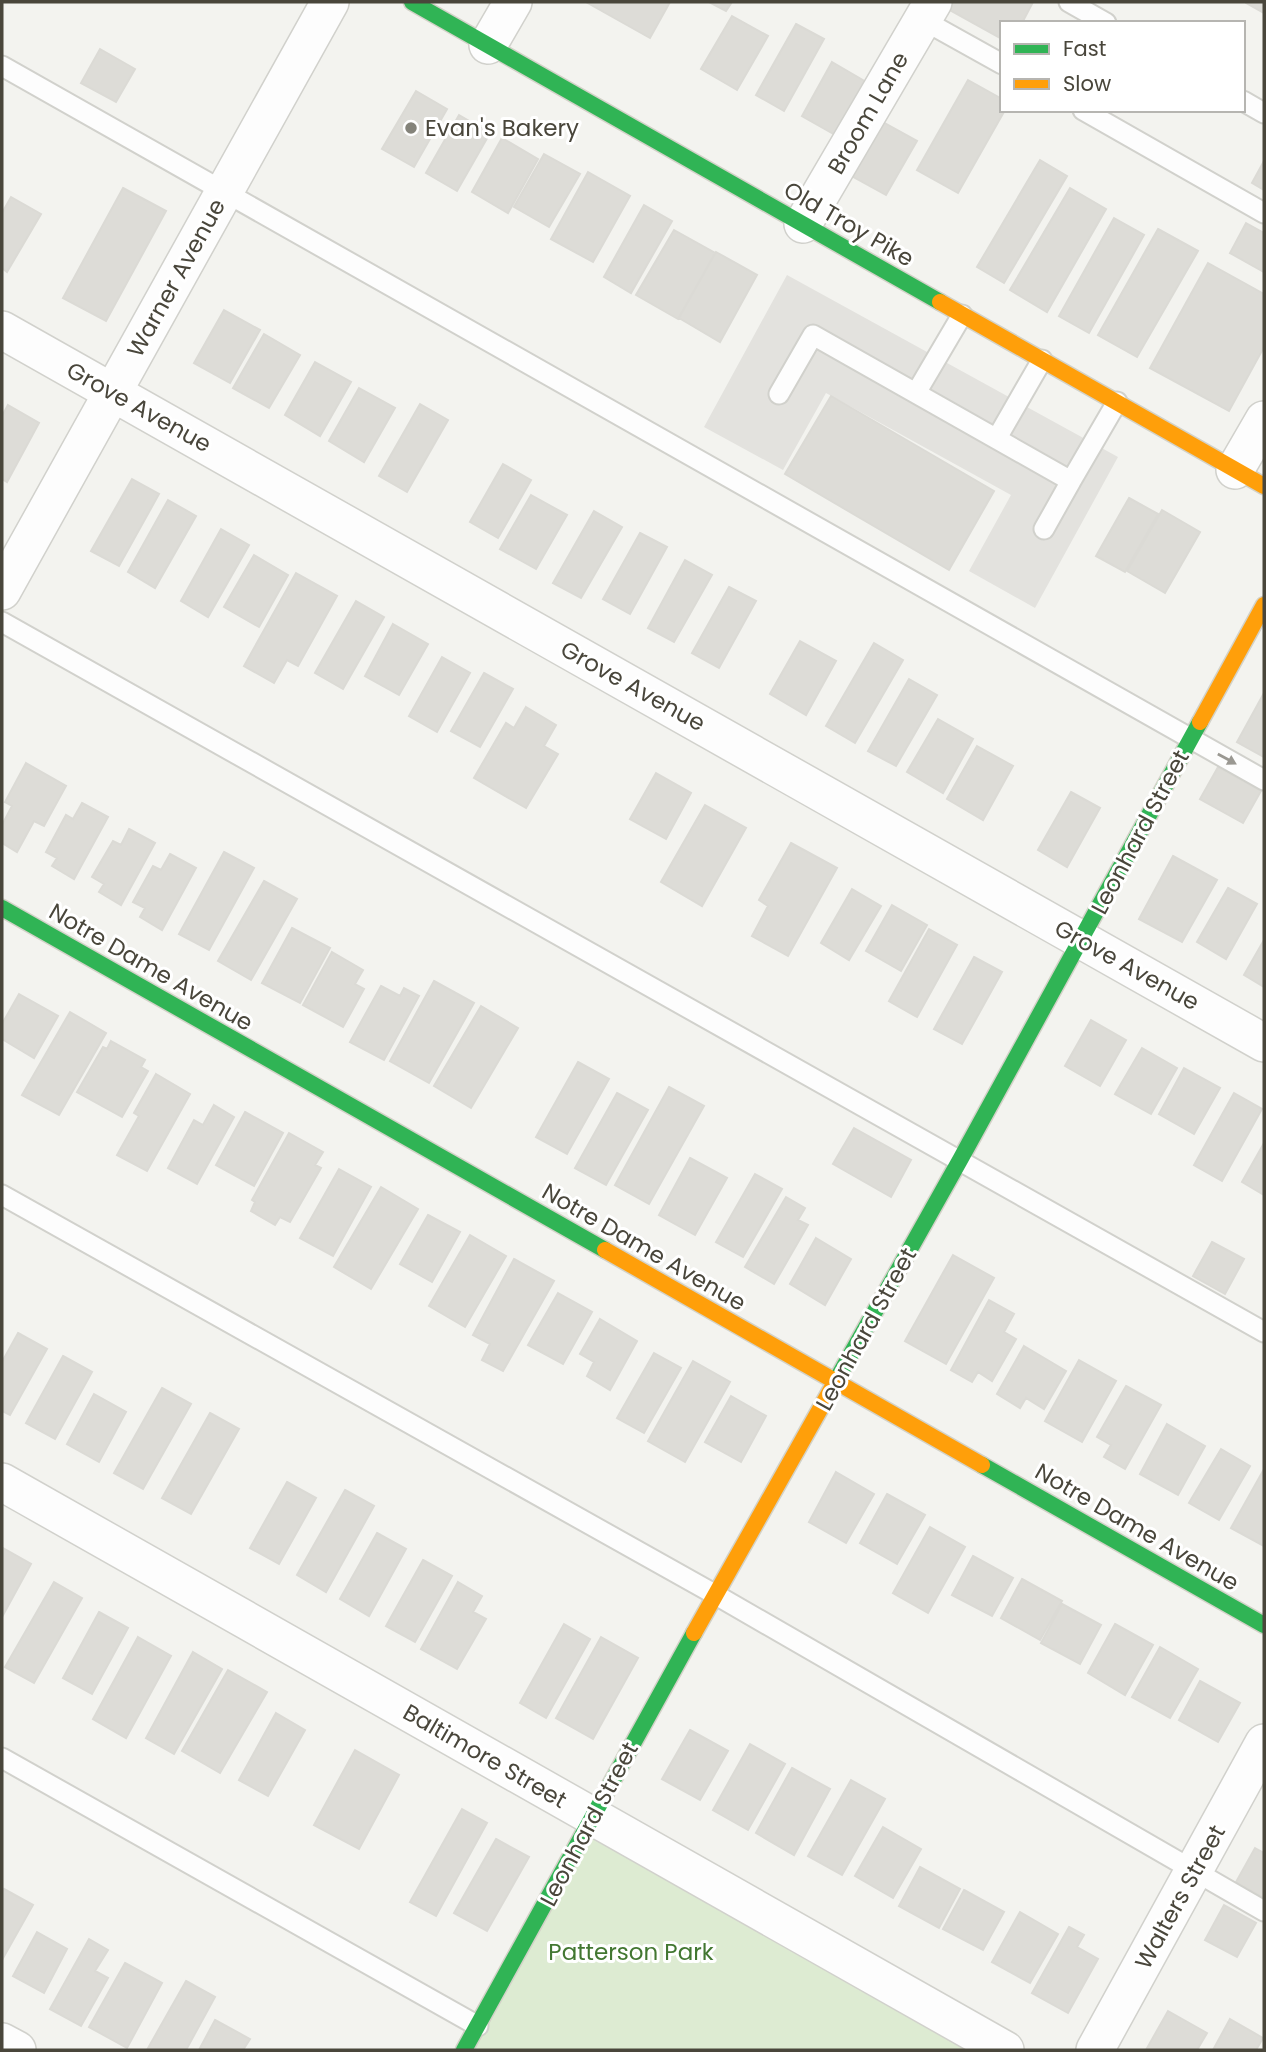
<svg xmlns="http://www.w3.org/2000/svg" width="1266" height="2052" font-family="Poppins,sans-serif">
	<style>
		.green { fill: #ddebd2 }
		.parking { fill: #e3e2de }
		.building { fill: #dddcd7; stroke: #dbdad5; stroke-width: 2 }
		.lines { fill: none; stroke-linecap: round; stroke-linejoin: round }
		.lane-casing { stroke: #d1d1cc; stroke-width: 23 }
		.street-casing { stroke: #d1d1cc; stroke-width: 40 }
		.fast-casing { stroke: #d3d2c8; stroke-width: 19 }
		.slow-casing { stroke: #d3d2c8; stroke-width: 19 }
		.lane { stroke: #fdfdfd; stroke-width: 19 }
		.street { stroke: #fdfdfd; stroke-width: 37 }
		.fast { stroke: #30b455; stroke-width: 16 }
		.slow { stroke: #ff9f0a; stroke-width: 16 }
		.oneway { fill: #9a9892 }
		.poi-dot { fill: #84837a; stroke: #fff; stroke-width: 2.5 }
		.labels { text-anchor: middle; stroke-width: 6; stroke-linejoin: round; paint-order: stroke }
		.street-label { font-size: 23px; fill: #49463b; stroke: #fff }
		.poi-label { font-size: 23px; fill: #49463b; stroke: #fff; text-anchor: start }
		.park-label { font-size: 23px; fill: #427731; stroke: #fff }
	</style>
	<rect width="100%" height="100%" fill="#f3f3ef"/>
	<path class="green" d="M592,1816L1005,2050H464Z"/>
	<path class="parking" d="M787,275L1118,457L1035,608L969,571L1011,495L826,393L783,470L704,427Z"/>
	<path class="building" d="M586,2H670L650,38Z
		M709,2H732L726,11Z
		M947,2H1033L1022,23H1002V39L944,7Z
		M1246,2H1264V13L1246,3Z
		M732,16L768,36L737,90L701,69Z
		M796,24L824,39L784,111L756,95Z
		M100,49L135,69L116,102L81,83Z
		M832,62L868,83L837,136L802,116Z
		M968,80L1002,99V110H1005L958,193L917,170Z
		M416,91L447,109L414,167L382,149Z
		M459,115L490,133L457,191L426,173Z
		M881,121L917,141L886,195L850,175Z
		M502,138L538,159L508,213L472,192Z
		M544,154L580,174L549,227L514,207Z
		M1040,160L1067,176L1004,283L977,267Z
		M1264,161V190L1252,183Z
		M588,172L630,196L593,262L551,239Z
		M123,188L166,211L106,321L63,298Z
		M1070,188L1106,209L1047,312L1010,290Z
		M11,197L41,214L7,272L2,268V213Z
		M644,205L672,221L631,293L604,277Z
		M1114,218L1144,235L1089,333L1059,316Z
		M1246,223L1264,233V272L1230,253Z
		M1158,229L1198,251L1137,357L1098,335Z
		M674,230L715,253L678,319L636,295Z
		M716,252L757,275L720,342L679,318Z
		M1208,263L1264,294V347L1229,411L1150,368Z
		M224,310L260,330L230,383L194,363Z
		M264,334L300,355L269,408L233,388Z
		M315,362L351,382L320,436L285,415Z
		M359,388L395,408L364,462L329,441Z
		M831,396L994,491L949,570L785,474Z
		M420,404L448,420L407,492L379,476Z
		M8,405L39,423L7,482L2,479V416Z
		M503,464L531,480L498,538L470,522Z
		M132,479L159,494L119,566L91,551Z
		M531,495L567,515L536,569L500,549Z
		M1129,498L1158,514L1125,572L1096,556Z
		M168,500L196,516L155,588L128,572Z
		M1162,510L1200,532L1165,593L1127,571Z
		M594,511L622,527L581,598L553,583Z
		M221,529L249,545L208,617L181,601Z
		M640,533L667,547L630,614L603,599Z
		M254,555L288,575L259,627L224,607Z
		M685,560L712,575L674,642L648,628Z
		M296,573L337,596L298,666L287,660L274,683L244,666Z
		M729,587L756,601L719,668L692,653Z
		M356,601L384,617L343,689L315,673Z
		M393,624L428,644L399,695L365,676Z
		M800,641L836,661L806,715L770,694Z
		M874,643L903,660L855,743L826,726Z
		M442,657L470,673L437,732L409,716Z
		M484,673L513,689L480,747L451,731Z
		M909,679L937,695L896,766L868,751Z
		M1264,693V757L1237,742Z
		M526,707L556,725L544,746L558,754L526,808L474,778L506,723L514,728Z
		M938,719L973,739L943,793L907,772Z
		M977,746L1013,766L983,820L947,799Z
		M26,763L66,786L44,826L34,821L17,852L2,843V825L12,806L5,802Z
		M1218,767L1261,791L1243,823L1200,799Z
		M656,773L691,793L666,839L630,819Z
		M1071,792L1100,808L1067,867L1038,850Z
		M82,803L108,817L74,879L52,866L57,858L46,852L66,815L73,819Z
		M705,805L746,828L702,906L661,882Z
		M129,829L155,843L121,905L99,892L104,884L92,877L113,841L121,845Z
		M791,843L837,868L788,956L752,936L768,906L759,900Z
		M224,852L254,868L209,950L179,934Z
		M170,854L196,868L162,930L140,917L145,908L133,902L153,866L161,870Z
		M1173,856L1217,880L1182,942L1139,919Z
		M264,881L297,899L251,980L218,961Z
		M1228,888L1257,904L1226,959L1197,942Z
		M852,889L881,906L849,960L821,943Z
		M892,905L927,925L901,971L866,951Z
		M292,928L330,948L300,1003L262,983Z
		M929,929L957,945L917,1017L889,1001Z
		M1264,940V987L1244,975Z
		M332,952L363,970L355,984L364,989L343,1027L303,1005Z
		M974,957L1002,972L962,1044L934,1029Z
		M434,981L474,1003L429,1083L390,1061Z
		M381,986L400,996L404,988L419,996L384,1060L350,1042Z
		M19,994L58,1016L34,1058L2,1039V1024Z
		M481,1006L518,1028L471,1108L434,1086Z
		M70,1012L106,1033L59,1115L22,1095Z
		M1091,1020L1126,1040L1100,1086L1065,1066Z
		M111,1041L145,1060L141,1067L148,1071L122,1117L77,1092L103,1047L107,1049Z
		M1142,1048L1177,1068L1151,1114L1115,1094Z
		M578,1062L609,1079L567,1154L536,1137Z
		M1184,1068L1220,1088L1194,1134L1159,1114Z
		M156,1074L190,1094L147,1171L117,1155L139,1116L134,1113Z
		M669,1087L704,1106L649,1204L615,1185Z
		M617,1093L648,1110L606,1185L575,1168Z
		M1234,1093L1262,1109L1222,1181L1194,1165Z
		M214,1105L234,1117L197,1184L168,1168L194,1120L203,1125Z
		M245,1112L283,1133L254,1186L216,1165Z
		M854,1128L911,1160L891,1197L833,1164Z
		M289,1133L323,1152L315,1165L321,1168L290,1222L280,1217L275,1225L251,1211L255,1202L252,1200Z
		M1264,1143V1195L1242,1182Z
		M690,1158L727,1178L695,1235L659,1215Z
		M339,1169L371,1187L333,1256L300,1238Z
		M755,1174L782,1189L743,1257L716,1242Z
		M381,1187L418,1209L371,1289L334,1267Z
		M786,1197L805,1208L798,1220L808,1225L774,1284L745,1267Z
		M428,1215L460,1232L432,1282L400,1264Z
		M470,1235L506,1256L465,1327L429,1306Z
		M816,1238L851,1259L825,1305L790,1284Z
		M1212,1242L1244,1259L1225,1294L1193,1276Z
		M953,1255L994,1278L946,1364L905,1341Z
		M514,1259L554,1281L503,1371L482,1360L490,1344L473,1335Z
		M558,1293L592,1312L563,1364L528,1345Z
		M989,1300L1014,1314L1004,1332L1016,1339L992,1381L978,1372L972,1382L951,1370Z
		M600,1319L637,1341L610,1390L587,1376L594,1362L580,1354Z
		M18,1333L47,1349L10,1415L2,1411V1362Z
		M1024,1346L1066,1371L1044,1409L1026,1398L1020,1408L997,1394Z
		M654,1353L681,1368L644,1433L617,1418Z
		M63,1356L92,1372L55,1439L26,1423Z
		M1079,1360L1116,1381L1082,1442L1045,1421Z
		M693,1361L730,1382L685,1462L648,1441Z
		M1126,1386L1161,1405L1125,1469L1104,1457L1111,1445L1097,1437Z
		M162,1388L191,1404L143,1489L114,1473Z
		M94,1394L126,1412L99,1462L67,1444Z
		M731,1396L766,1416L741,1462L705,1442Z
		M210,1413L239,1429L191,1514L162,1498Z
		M1167,1424L1205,1446L1178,1495L1140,1474Z
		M1221,1449L1250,1466L1219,1520L1189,1503Z
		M1264,1469V1546L1231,1528Z
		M836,1472L874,1494L846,1543L809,1522Z
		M287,1482L316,1498L279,1564L250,1548Z
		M345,1490L374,1506L326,1592L297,1575Z
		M887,1494L925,1515L897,1564L860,1543Z
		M930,1527L965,1547L928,1613L893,1593Z
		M377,1533L406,1549L369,1616L340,1599Z
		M3,1548L31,1564L2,1617V1550Z
		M973,1556L1013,1578L992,1616L952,1595Z
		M423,1560L452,1576L415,1642L386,1626Z
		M1022,1579L1062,1601L1040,1640L1001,1618Z
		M54,1582L82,1598L34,1683L5,1667Z
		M458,1582L482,1596L473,1612L486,1619L457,1669L421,1649Z
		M1062,1604L1101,1625L1080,1664L1041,1643Z
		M99,1612L128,1628L92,1694L63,1678Z
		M564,1624L590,1639L546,1718L520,1703Z
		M1115,1624L1153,1645L1125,1695L1088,1673Z
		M138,1637L171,1656L126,1738L93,1719Z
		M601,1637L638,1658L593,1739L556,1718Z
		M1160,1647L1198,1669L1170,1718L1132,1697Z
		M193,1652L222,1669L174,1754L146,1738Z
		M228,1670L267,1692L220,1773L182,1751Z
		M1200,1681L1240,1703L1218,1742L1179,1720Z
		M276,1713L305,1730L268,1796L239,1780Z
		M690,1730L728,1751L700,1800L662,1779Z
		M750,1744L785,1764L748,1830L713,1810Z
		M355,1750L399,1775L359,1849L314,1825Z
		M792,1768L830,1789L794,1855L756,1833Z
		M851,1780L885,1799L842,1875L808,1856Z
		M462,1809L487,1823L436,1916L410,1902Z
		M883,1827L921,1849L893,1898L855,1876Z
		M496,1839L529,1857L487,1931L454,1913Z
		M1255,1848L1264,1853V1898L1236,1882Z
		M920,1867L960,1889L939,1928L899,1906Z
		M4,1889L33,1905L2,1960V1893Z
		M964,1890L1004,1912L983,1950L943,1929Z
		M1224,1905L1256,1923L1237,1957L1205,1940Z
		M1020,1912L1058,1934L1030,1983L992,1962Z
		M1069,1927L1084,1935L1077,1947L1098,1959L1068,2013L1032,1993Z
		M37,1932L67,1949L44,1993L13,1976Z
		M89,1939L108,1950L95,1971L108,1978L81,2026L50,2009Z
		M125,1963L162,1983L127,2048L89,2027Z
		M186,1981L215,1997L186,2050H147Z
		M1168,2011L1207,2033L1197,2050H1146Z
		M1230,2019L1263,2038L1256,2050H1213Z
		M215,2020L250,2039L243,2050H199Z"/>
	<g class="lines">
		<defs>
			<path id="lane" d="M1069,2L1106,23
				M923,20L1002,64
				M2,66L1264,780
				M1243,101L1264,113
				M1083,110L1264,213
				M916,393L962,315
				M779,394L813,335L1071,481L1044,529
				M997,438L1042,360
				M1071,481L1117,402
				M2,622L1264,1332
				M2,1195L716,1595L1264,1911
				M2,1758L478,2026"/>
			<path id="street" d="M488,45L513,2
				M803,224L933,2
				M2,330L1264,1043
				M1235,470L1264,420
				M2,591L330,2
				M2,1482L1005,2050
				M2,2042L17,2050
				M1095,2050L1264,1743"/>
			<path id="fast" d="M412,2L940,302
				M2,908L605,1250
				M837,1379L960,1160L1200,722
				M982,1465L1264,1625
				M464,2050L694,1633"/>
			<path id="slow" d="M940,302L1264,486
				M1200,722L1264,605
				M605,1250L982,1465
				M694,1633L837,1379"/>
		</defs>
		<use href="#lane" class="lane-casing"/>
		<use href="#street" class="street-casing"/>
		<use href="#fast" class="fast-casing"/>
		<use href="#slow" class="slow-casing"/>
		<use href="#lane" class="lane"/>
		<use href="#street" class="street"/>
		<use href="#fast" class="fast"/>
		<use href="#slow" class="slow"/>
	</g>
	<defs><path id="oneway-solid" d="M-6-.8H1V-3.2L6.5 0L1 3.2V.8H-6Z" transform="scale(1.75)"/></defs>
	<use class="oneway" href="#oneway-solid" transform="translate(1227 759) rotate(29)"/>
	<circle class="poi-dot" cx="411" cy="128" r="7"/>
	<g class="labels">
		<g class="street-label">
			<text transform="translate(868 113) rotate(-60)" y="8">Broom Lane</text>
			<text transform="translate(849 224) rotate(30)" y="8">Old Troy Pike</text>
			<text transform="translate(176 278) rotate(-61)" y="8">Warner Avenue</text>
			<text transform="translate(139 407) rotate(29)" y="8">Grove Avenue</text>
			<text transform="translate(633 686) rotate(29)" y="8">Grove Avenue</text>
			<text transform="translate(1140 832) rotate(-62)" y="8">Leonhard Street</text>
			<text transform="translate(1127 965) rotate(29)" y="8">Grove Avenue</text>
			<text transform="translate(151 967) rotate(30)" y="8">Notre Dame Avenue</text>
			<text transform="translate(644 1247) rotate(30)" y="8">Notre Dame Avenue</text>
			<text transform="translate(866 1329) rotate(-61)" y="8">Leonhard Street</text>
			<text transform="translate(1137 1527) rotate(30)" y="8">Notre Dame Avenue</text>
			<text transform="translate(485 1756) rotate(30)" y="8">Baltimore Street</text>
			<text transform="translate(589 1824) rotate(-62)" y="8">Leonhard Street</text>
			<text transform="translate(1180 1897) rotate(-61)" y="8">Walters Street</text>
		</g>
		<g class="poi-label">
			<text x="425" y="136">Evan's Bakery</text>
		</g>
		<g class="park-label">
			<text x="631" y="1960">Patterson Park</text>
		</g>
	</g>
	<rect width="1266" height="2052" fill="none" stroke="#49463b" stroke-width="7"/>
	<rect x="1000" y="21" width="245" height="91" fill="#ffffff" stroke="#b6b5b1" stroke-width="2"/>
	<rect x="1014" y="44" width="35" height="10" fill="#30b455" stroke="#b6b5b1" stroke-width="2"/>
	<text x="1063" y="56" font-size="21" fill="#49463b">Fast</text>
	<rect x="1014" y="79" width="35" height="10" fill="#ff9f0a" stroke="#b6b5b1" stroke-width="2"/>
	<text x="1063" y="91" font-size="21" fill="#49463b">Slow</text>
</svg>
